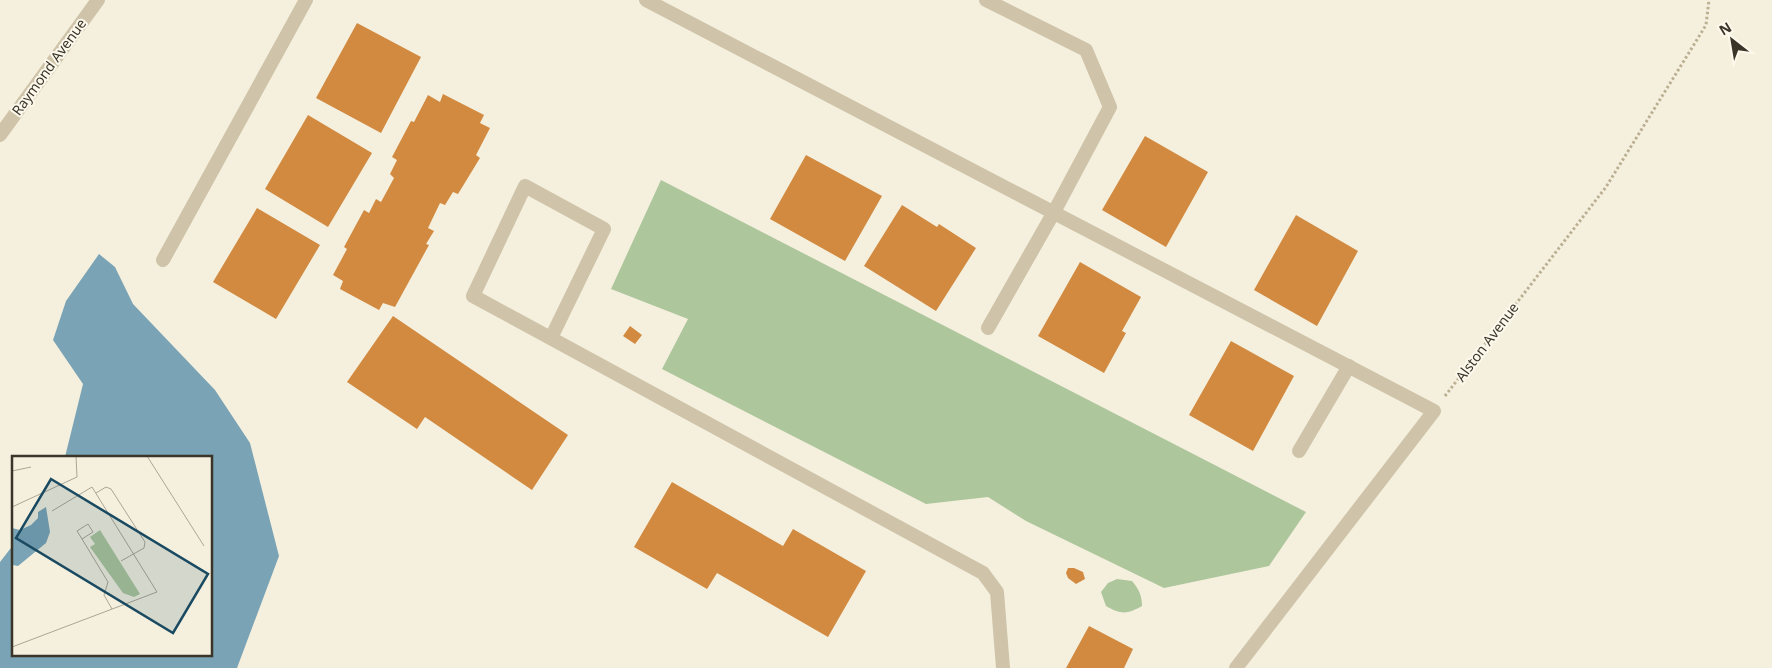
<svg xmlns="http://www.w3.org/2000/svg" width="1772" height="668" font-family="'Noto Sans',sans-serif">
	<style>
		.green { fill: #adc69c }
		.water { fill: #7aa3b5 }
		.building { fill: #d18a40 }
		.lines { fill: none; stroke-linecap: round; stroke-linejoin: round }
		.path { stroke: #bbaf92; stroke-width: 3; stroke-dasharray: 2.5 2.5; stroke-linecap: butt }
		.service { stroke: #cfc4a9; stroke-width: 14 }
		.minor { stroke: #cfc4a9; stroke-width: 14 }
		.labels { text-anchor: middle; stroke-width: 4; stroke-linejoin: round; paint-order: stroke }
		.street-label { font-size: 14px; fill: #3b3429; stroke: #fcf9ec }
		.inset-road { fill: none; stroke: #aba596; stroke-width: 1 }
		.view { fill: #1a4a61; fill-opacity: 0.15; stroke: #1a4a61; stroke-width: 2.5 }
		.inset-edge { fill: none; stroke: #3b3429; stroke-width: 2.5 }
	</style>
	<rect width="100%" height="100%" fill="#f5f0de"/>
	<path class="green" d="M661,180L1306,512L1269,566L1164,588L1026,521L988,497L926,504L662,369L688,319L611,289Z
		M1117,579L1132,581C1139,589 1142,596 1142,606C1128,614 1121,615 1106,606L1101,592L1108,583Z"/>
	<path class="water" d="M99,254L115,267L133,304L215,390L250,443L279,556L237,668H0V562L14,544V654H211V457H65L83,384L53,340L66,301Z"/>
	<path class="building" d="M357,23L421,57L381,133L316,98Z
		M443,94L484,115L480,123L490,128L476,155L480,158L458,194L453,192L445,205L440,203L428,228L434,231L426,244L429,245L395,307L383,303L379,310L340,289L343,281L333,275L347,249L344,247L364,210L369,213L376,199L381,202L394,178L390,174L397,160L392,157L411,121L414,122L428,95L440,102Z
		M308,115L372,153L328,227L265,189Z
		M1145,136L1208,172L1166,247L1102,210Z
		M806,155L882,196L845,261L770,219Z
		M902,205L937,227L939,224L976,248L936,311L864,266Z
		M257,208L320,245L276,319L213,282Z
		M1296,215L1358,251L1317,326L1254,290Z
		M1080,262L1141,297L1122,331L1126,333L1104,373L1038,336Z
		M393,316L568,435L532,490L425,417L417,429L347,382Z
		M630,326L642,335L635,344L623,336Z
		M1231,341L1294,376L1253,451L1189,415Z
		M672,482L783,546L793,529L866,571L828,637L717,573L707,589L634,547Z
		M1068,568H1074L1083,572L1085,579L1076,584L1068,578L1066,573Z
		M1089,626L1133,649L1124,668H1066Z"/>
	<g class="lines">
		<path class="path" d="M1445,396L1606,187L1706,25L1709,0"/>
		<path class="service" d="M1299,451L1349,366"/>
		<path class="minor" d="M646,0L1434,411L1236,668
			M986,0L1086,50L1110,107L1054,212L988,328
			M0,135L98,0
			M163,260L306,0
			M551,338L604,229L525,186L473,296L983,573L997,592L1003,668"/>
	</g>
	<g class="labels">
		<g class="street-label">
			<text transform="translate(49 67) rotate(-54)" y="5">Raymond Avenue</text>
			<text transform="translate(1487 342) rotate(-53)" y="5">Alston Avenue</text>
		</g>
	</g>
	<g transform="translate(12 456)">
		<rect width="200" height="200" fill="#f5f0de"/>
		<path d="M88,74L128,138L122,141L111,137L78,91L83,88L78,81Z" fill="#adc69c"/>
		<path d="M34,51L38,76L34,87L6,110L1,109L0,72L8,74L19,69L26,62V56Z" fill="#7aa3b5"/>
		<path class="inset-road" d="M135,0L192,90M0,15L19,11M84,37L94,31L99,33L133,86L132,92L109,105M0,51L65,21L64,0M70,83L81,76L76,68L65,75L70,83L96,126L92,139L100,153M0,191L145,136L80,31L40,55"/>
		<path class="view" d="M39,23L196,118L161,177L4,82Z"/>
		<rect width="200" height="200" class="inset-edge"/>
	</g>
	<g transform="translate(1732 40) rotate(329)" stroke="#fcf9ec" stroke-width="4" paint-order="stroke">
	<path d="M0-4L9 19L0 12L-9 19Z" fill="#3b3429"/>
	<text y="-8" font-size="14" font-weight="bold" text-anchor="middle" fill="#3b3429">N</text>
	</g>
</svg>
